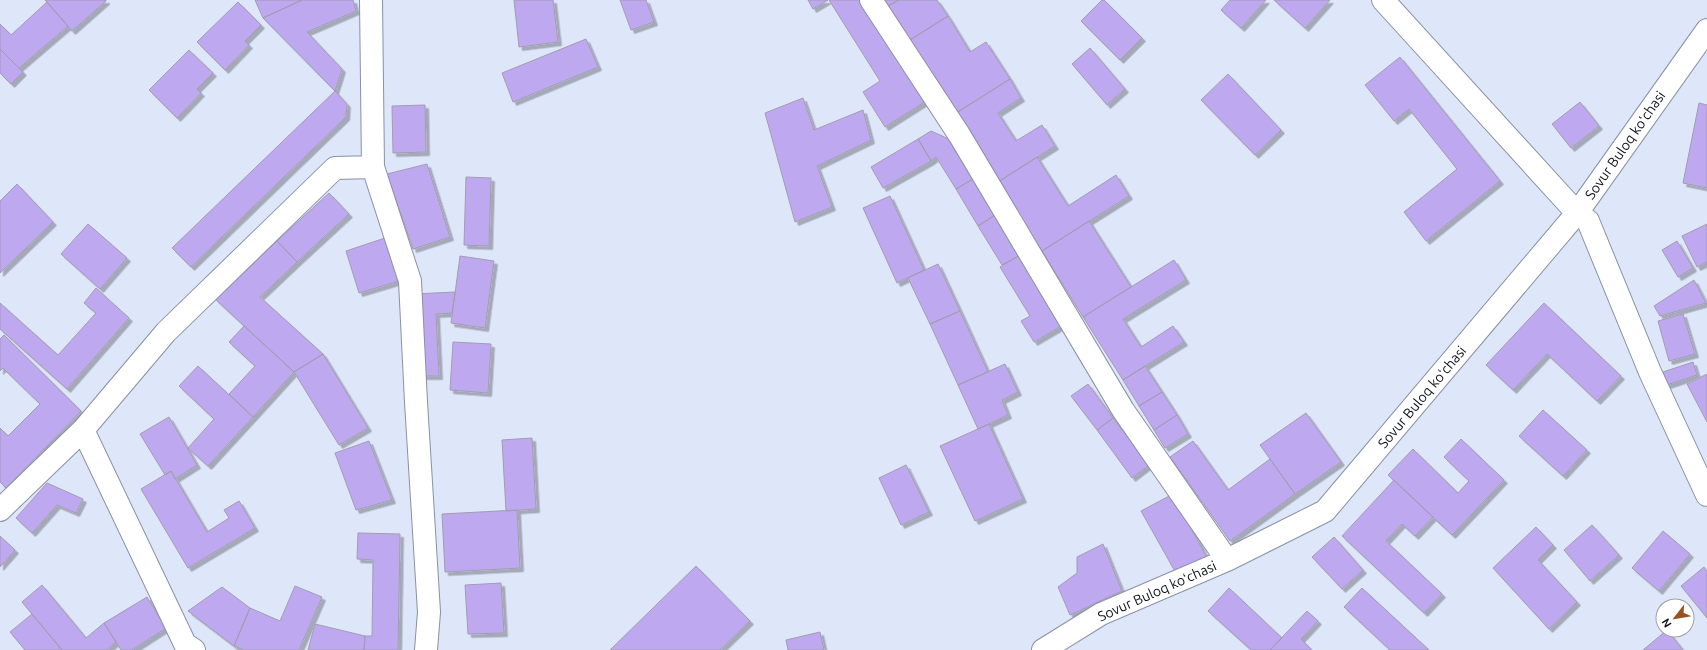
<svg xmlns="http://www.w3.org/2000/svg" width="1707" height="650" font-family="Ubuntu,sans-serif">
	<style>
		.building { fill: #bea9f1; stroke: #a29cb0; filter: url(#shadow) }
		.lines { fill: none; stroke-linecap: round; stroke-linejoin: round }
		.street-casing { stroke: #8a91a4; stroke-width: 24 }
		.street { stroke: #fff; stroke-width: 22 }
		.labels { text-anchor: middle; stroke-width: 4; stroke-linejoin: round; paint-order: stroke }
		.street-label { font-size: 14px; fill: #0f1219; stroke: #fff }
	</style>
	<defs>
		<filter id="shadow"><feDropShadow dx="3.5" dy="3.5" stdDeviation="0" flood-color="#0004"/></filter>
	</defs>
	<rect width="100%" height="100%" fill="#dee6fa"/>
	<path class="building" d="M45,0H106V1L72,31Z
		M255,0H302L263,18Z
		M302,0H353L356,11L307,32L342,69L335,91L263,18Z
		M514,0H553L558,42L519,47Z
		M620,0H646L654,22L631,30Z
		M808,0H828L813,9Z
		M829,0H862L926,101L885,127L863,92L880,81Z
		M884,0H899L888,6Z
		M899,0H937L948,16L910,40L888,6Z
		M1102,0H1104L1142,38L1120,60L1081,21Z
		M1230,0H1266L1241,28L1221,10Z
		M1274,0H1330L1305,28Z
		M47,2L68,26L19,68L0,49V24L11,35Z
		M238,2L261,25L245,41L249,45L225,70L197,42Z
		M948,16L970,52L986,42L1010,79L956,113L910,40Z
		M586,39L598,67L513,102L502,73Z
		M1090,48L1125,89L1107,105L1072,64Z
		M0,49L23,72L11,84L0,73Z
		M189,50L213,73L197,89L201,93L177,118L149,90Z
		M1400,57L1500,181L1426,241L1404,212L1457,169L1409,109L1394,121L1365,85Z
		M1228,74L1281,130L1255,155L1201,100Z
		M1010,79L1021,98L998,113L1016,141L1042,125L1055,146L998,182L956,113Z
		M335,91L347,104L346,117L191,267L172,248Z
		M803,98L814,130L863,110L871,140L817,166L832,207L795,222L765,113Z
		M1580,102L1599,126L1571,148L1552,124Z
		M1699,103L1707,105V188L1683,183Z
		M425,105L426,152L393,153L392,106Z
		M931,131L949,139L973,179L956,189L936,157L931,161L918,139Z
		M918,139L931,161L883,188L871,167Z
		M1037,157L1068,206L1116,175L1129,196L1042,251L998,182Z
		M427,164L450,237L413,249L387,174Z
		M466,177L491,178L489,246L464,245Z
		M973,179L995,215L978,226L956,189Z
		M17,184L53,222L0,273V201Z
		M329,193L349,214L297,262L277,241Z
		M890,196L924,270L897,283L863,208Z
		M995,215L1020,255L1002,265L978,226Z
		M1089,221L1131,287L1083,317L1042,251Z
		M88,224L127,258L100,289L61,254Z
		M1707,224V262L1697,267L1682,236Z
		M385,238L399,281L359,293L346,251Z
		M277,241L297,262L260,297L323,354L294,372L215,299Z
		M1677,241L1693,268L1678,277L1662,250Z
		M1020,255L1063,325L1034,342L1021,321L1030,316L1000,267Z
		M460,256L494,261L485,328L451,323Z
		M1174,260L1186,280L1123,319L1141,347L1173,326L1184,342L1123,380L1083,317Z
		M938,264L960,311L930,324L908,278Z
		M1694,280L1706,303L1660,316L1654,306Z
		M96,288L129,318L67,389L0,329V303L58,355L96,313L84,303Z
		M455,292L452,313L436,314L439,376H418L414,294Z
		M1544,303L1621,376L1597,401L1547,354L1513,390L1486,365Z
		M960,311L988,372L958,385L930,324Z
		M1683,314L1695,354L1669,361L1658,321Z
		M244,326L294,372L253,417L229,394L255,366L229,342Z
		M4,335L81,411L6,488L0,482V428L8,436L40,404L3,368L0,371V339Z
		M453,342L491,344L488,393L450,390Z
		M323,354L368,428L339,445L294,372Z
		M1693,362L1697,375L1667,385L1663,372Z
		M1005,364L1018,392L1002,400L1008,415L978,429L958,385Z
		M198,366L253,417L208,466L188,448L214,419L179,386Z
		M1145,366L1162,392L1139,406L1123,380Z
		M1707,374V422L1687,384Z
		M1088,384L1113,418L1097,430L1071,396Z
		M1162,392L1177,415L1154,430L1139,406Z
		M1543,410L1587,450L1563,476L1519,436Z
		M1306,413L1341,462L1295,494L1260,445Z
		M1177,415L1188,434L1165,448L1154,430Z
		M169,417L197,465L175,479L171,471L165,475L140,434Z
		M1113,418L1149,465L1132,478L1097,430Z
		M989,424L1023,499L975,521L940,446Z
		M532,438L536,509L506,511L502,440Z
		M1461,439L1504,480L1452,535L1388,475L1413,449L1458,493L1469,481L1444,457Z
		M369,441L392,500L356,510L335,453Z
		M1193,441L1228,490L1270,459L1295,494L1230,541L1170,457Z
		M906,465L929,512L901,525L879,478Z
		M171,471L207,532L229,518L224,510L239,501L255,528L188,568L141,489Z
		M1394,480L1433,517L1415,536L1402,524L1386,541L1442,594L1424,613L1342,536Z
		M47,483L83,499L76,513L57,505L32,533L16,518Z
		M1173,494L1207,558L1177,575L1141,511Z
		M517,510L520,568L445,572L442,514Z
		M1592,525L1619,555L1590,581L1564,550Z
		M1536,527L1553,545L1538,560L1577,602L1549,629L1493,568Z
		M1663,531L1690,554L1659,591L1632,568Z
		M358,533L400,534L398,650H364L365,636H372L373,560L357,559Z
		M0,536L15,550L0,567Z
		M1334,537L1363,570L1342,589L1312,557Z
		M1103,544L1122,591L1070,615L1058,587L1077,573V557Z
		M696,566L750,621L720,650H610Z
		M1704,567L1707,571V618L1681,586Z
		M501,583L504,633L468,634L465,585Z
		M42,585L86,638L104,623L116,642L107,650H62L22,602Z
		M295,586L322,597L299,650H244L234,646L250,608L280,621Z
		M222,587L250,608L234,646L188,611Z
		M1229,588L1282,638L1270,650H1251L1208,611Z
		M1362,588L1429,650H1390L1344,607Z
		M147,597L166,628L132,650H121L104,623Z
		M1307,611L1318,621L1301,639L1312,650H1270Z
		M32,614L62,650H25L10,632Z
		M315,624L365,636L364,650H308Z
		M1667,630L1683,650H1643Z
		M820,632L824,650H788L786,640Z"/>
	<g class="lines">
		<defs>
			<path id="street" d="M371,0L373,167L410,281L416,402L429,612L426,650
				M871,0L960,136L1123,410L1227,560
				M1383,0L1577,213L1588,221L1650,372L1707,495
				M83,430L185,644L194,650
				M0,510L83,430L166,332L335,168L373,167
				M1043,650L1101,614L1227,560L1325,511L1577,213L1707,30"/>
		</defs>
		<use href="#street" class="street-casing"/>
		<use href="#street" class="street"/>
	</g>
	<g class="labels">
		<g class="street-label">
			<text transform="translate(1625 145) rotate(-55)" y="5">Sovur Buloq koʻchasi</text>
			<text transform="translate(1422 397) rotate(-50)" y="5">Sovur Buloq koʻchasi</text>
			<text transform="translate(1157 591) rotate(-24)" y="5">Sovur Buloq koʻchasi</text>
		</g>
	</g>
	<g transform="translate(1675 618) rotate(239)"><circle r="19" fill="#ffffff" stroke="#9fa0a3"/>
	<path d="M0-3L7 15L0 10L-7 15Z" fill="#955321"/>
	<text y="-6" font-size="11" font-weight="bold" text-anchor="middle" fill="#0f1219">N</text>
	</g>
</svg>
